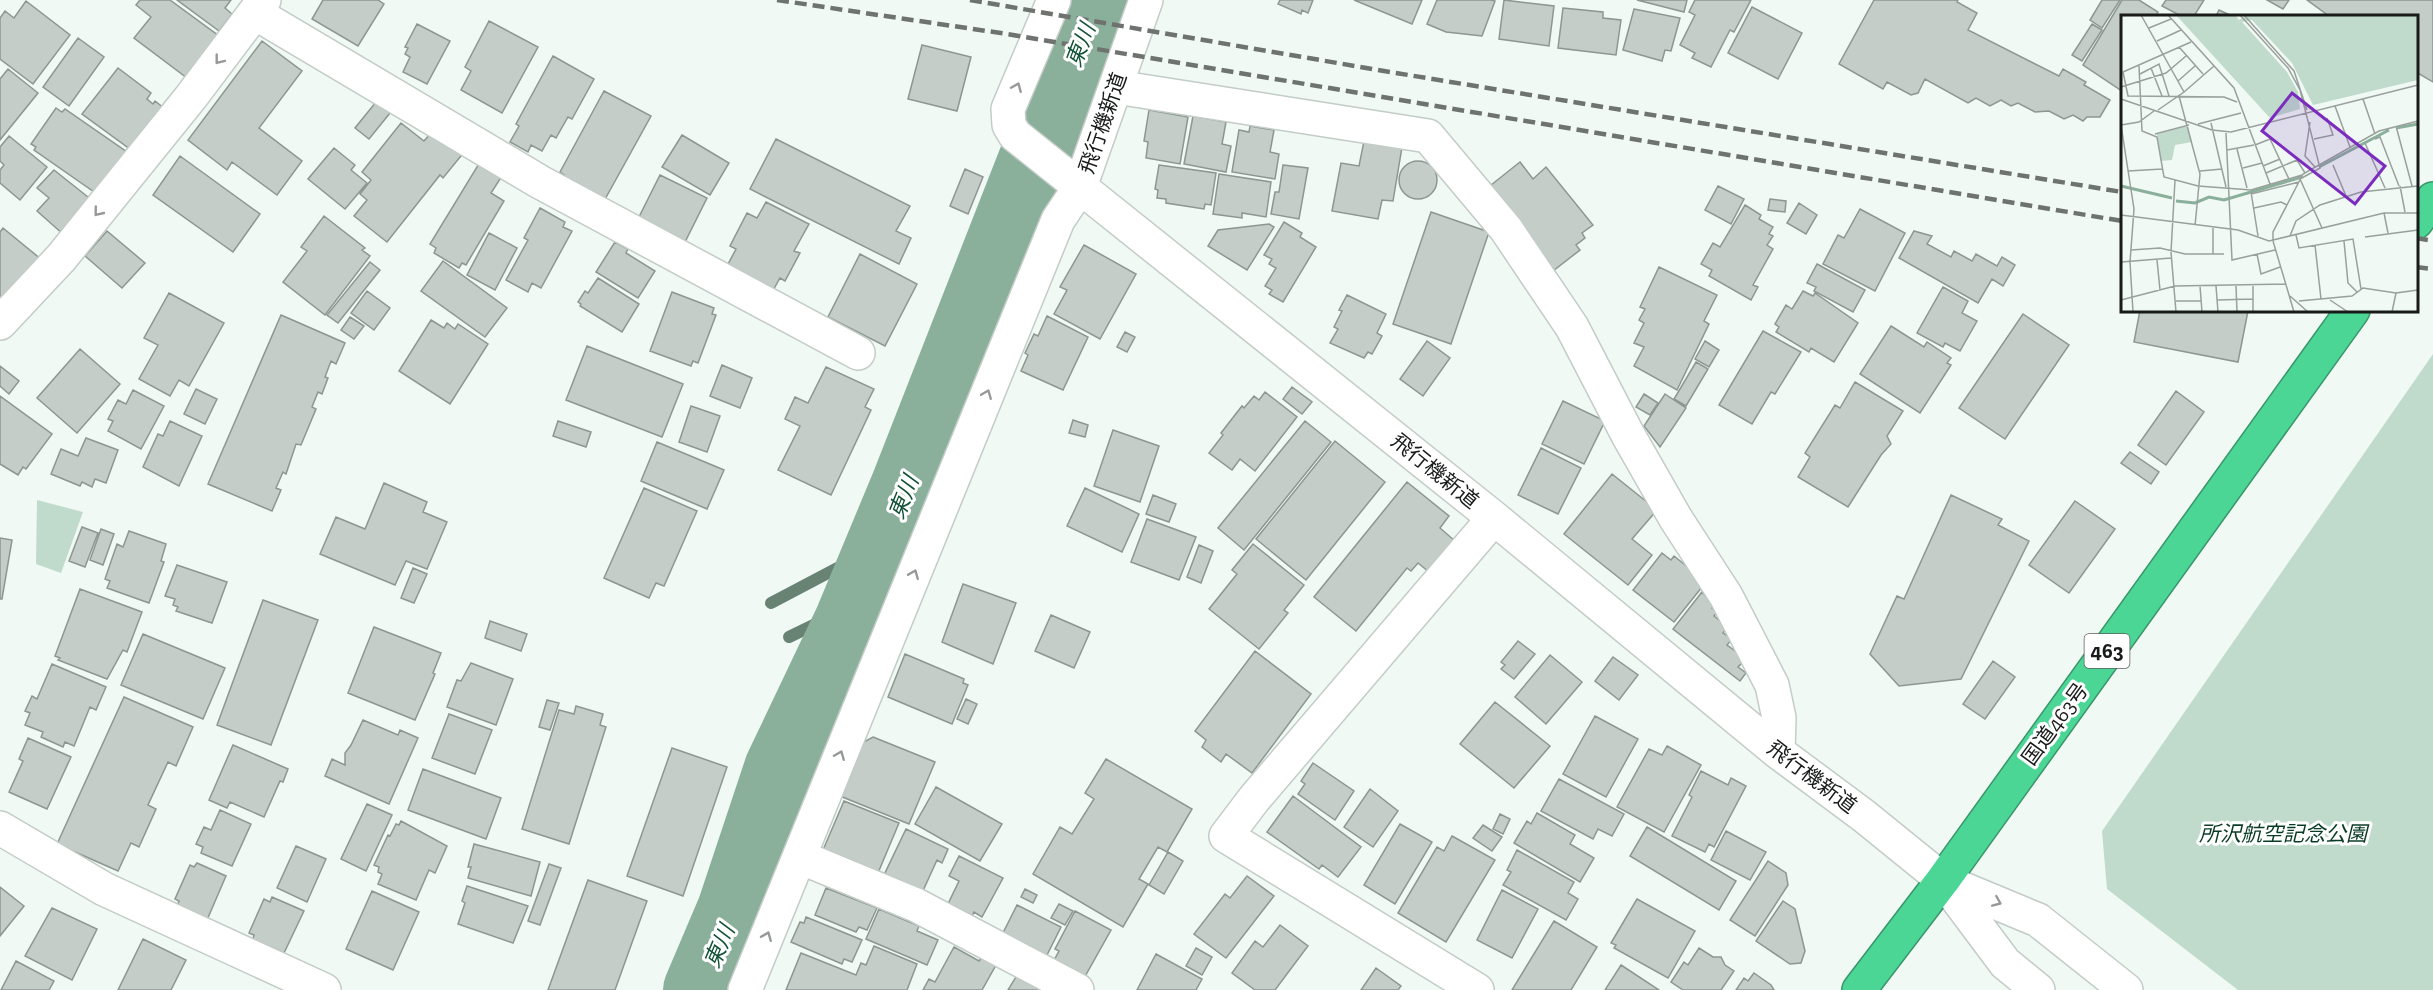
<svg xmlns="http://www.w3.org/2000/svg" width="2433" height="990" font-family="'Zilla Slab','Noto Sans JP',serif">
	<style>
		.green { fill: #c0dbcb }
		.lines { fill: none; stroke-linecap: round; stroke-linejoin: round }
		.stream { stroke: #688373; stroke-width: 12 }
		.river { stroke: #8aaf9a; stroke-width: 74 }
		.building { fill: #c4cdc8; stroke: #8d9691; stroke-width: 1.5 }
		.minor-casing { stroke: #c3ccc7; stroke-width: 36 }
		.highway-casing { stroke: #39956a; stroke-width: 36 }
		.minor { stroke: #fff; stroke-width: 33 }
		.highway { stroke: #4bd696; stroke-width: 33 }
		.rail { stroke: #6e7370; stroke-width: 4.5; stroke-dasharray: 12 6; stroke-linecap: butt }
		.oneway { stroke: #979898 }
		.labels { text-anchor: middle; stroke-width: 6; stroke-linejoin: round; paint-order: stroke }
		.shield { fill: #fff; stroke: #5d5f5e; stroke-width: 1.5 }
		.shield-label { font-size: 20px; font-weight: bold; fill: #181b19 }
		.street-label { font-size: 21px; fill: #181b19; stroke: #fff }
		.park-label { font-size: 21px; font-style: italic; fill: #083a25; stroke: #fff }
		.water-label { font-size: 22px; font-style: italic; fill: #125337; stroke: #fff }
		.inset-river { fill: none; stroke: #8aaf9a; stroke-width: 3 }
		.inset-road { fill: none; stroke: #9aa09c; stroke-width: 1.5 }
		.view { fill: #7b2cbf; fill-opacity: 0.15; stroke: #7b2cbf; stroke-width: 3 }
		.inset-edge { fill: none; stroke: #181b19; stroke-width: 3 }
	</style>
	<rect width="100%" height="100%" fill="#f0f9f4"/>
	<path class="green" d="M2433,354V990H2238L2107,889L2102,831Z
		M37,500L83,512L61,573L36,564Z"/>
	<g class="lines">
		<path class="stream" d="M771,603L883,544
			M789,637L859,603"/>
		<path class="river" d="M700,990L734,910L781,769L851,622L908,485L1098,0"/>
	</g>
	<path class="building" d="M140,0H170L219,36L187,78L134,38L151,17L136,5Z
		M177,0H231L225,8L232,14L219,31Z
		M323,0H378L384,4L358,46L312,19Z
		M1280,0H1313L1308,13L1302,10L1301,14L1278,4Z
		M1354,0H1422L1412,24Z
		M1437,0H1491L1495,1L1482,36L1446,32L1427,24Z
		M1504,0L1554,6L1549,46L1499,39Z
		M1637,0H1687L1684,12Z
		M1695,0H1751L1734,32L1730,30L1711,67L1692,58L1695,53L1680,45L1695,15L1689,12Z
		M1874,0H1958L1957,2L1977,13L1968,30L2059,76L2063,69L2086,82L2084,85L2110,100L2100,117H2087L2083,121L2073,115L2064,119L2049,111L2035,112L2018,103L2011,106L2001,100L1990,106L1976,98L1968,103L1925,79L1918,93L1911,95L1887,82L1883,89L1839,64Z
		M2102,0H2120L2102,28L2090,20Z
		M2122,0H2139L2158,12L2156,16H2122V91L2083,65Z
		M2166,0H2204L2194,16H2181L2162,6Z
		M2267,0H2289L2283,9Z
		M2307,0H2433V82L2416,72V16H2329Z
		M26,1L70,35L33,84L0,59V18L5,11L14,18Z
		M1752,7L1802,33L1778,79L1728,53Z
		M1563,8L1603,12V18L1621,20L1616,55L1558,48Z
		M1634,9L1680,18L1671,51L1665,50L1662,61L1623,50Z
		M2219,10L2232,16H2216Z
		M489,21L538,47L502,113L461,90L471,71L465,67Z
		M417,24L450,41L427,84L403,72L410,57L405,54L408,48L405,47Z
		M2092,24L2102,30L2082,61L2072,55Z
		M78,38L104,57L69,106L43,87Z
		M262,41L302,71L259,128L302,161L277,195L232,162L227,170L188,140Z
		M922,45L971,57L957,111L908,99Z
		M553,56L594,79L572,119L568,117L556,138L551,135L542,151L531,145L528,152L510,142L519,126L516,124Z
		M118,68L151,93L147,99L153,104L155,101L169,112L134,152L82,114Z
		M8,69L38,93L0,140V79Z
		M604,91L651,116L604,201L562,178L564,175L560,172Z
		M376,102L390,113L369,139L355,128Z
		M56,108L62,112L65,109L127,152L97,194L34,150L36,147L31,144Z
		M1149,110L1188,117L1180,164L1146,158L1148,142L1144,141Z
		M1193,116L1226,122L1222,144L1231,146L1226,172L1184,164Z
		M401,123L424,141L431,133L465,151L443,178L440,175L387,242L354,216L367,200L360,194L371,180L362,172Z
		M1250,126L1274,130L1270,152L1279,154L1275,179L1232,172L1239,130L1249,132Z
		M682,135L729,163L710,195L662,167Z
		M9,136L47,167L20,200L0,183V170L4,165L0,161V147Z
		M776,139L910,206L896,231L911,238L899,264L750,189Z
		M1364,141L1402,147L1393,201L1382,200L1378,219L1332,211L1341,163L1359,166Z
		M334,148L355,165L351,170L367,183L345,209L308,179Z
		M180,156L260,214L233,252L153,195Z
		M1399 180a19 19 0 1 1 38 0a19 19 0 1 1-38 0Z
		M480,162L502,176L491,193L504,201L466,265L462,263L459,268L434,253L436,248L430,244Z
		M1520,162L1533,179L1546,167L1593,225L1582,233L1585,238L1576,245L1580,250L1553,271L1486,189Z
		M1159,165L1216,173L1211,205L1205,204L1204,209L1166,203V199L1157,198L1158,190L1155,189Z
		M1283,165L1308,168L1299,219L1271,214L1275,192H1279Z
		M965,169L983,177L968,214L950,206Z
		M54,170L93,201L64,235L37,211L49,198L37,188Z
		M1219,174L1271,182L1266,217L1242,213V218L1213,214Z
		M660,175L707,198L685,242L638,219Z
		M1718,186L1744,199L1731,224L1705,210Z
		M1770,199L1786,201L1785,212L1768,210Z
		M766,202L809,224L794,251L800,253L785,281L780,278L771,294L725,270L736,249L730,246L747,213L757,218Z
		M1799,203L1817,215L1806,234L1787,223Z
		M1745,205L1761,215L1759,219L1773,227L1769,234L1773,236L1767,245L1773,249L1753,285L1758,287L1751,300L1709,276L1712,270L1701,264L1713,243L1720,247Z
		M540,208L565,222L563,227L572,231L541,288L532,283L528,292L506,280L528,240L524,238Z
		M1860,209L1905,233L1875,291L1823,264L1838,235L1844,238Z
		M1431,212L1489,232L1451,344L1393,324Z
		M324,216L365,248L362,250L370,256L325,315L283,282L307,251L301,247Z
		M1284,222L1302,233L1300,237L1316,247L1283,302L1269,294L1272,290L1265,286L1276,268L1269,264L1272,259L1264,255Z
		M1269,224L1274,227L1247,270L1208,246L1218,230Z
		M3,228L42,260L0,304V232Z
		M107,231L145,263L122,288L85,256Z
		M1914,231L1932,236L1927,244L1951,257L1954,251L1972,261L1976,254L1997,266L2002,257L2015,265L2003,286L1992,279L1978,303L1899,258Z
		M489,233L517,248L495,290L467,275Z
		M615,242L628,249L626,253L655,271L638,298L596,272Z
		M1084,245L1136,274L1100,339L1054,314L1067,290L1060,287Z
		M860,254L917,284L885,346L828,317Z
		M443,261L507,308L485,337L421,291Z
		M370,262L380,270L338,323L327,315Z
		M1817,264L1865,290L1853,312L1814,291L1816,287L1807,283Z
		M1659,267L1717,295L1704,321L1709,324L1677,390L1634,366L1644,347L1634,343L1644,323L1639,320L1645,309L1640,307Z
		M598,278L639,304L622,332L580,306L581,304L578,302L585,291L588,293Z
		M1943,287L1968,301L1962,313L1977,321L1960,351L1945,343L1943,347L1917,333Z
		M367,291L390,308L374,330L351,313Z
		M1803,291L1813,296L1815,293L1858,323L1834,362L1811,348L1809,352L1776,332L1779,327L1775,324L1786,305L1792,309Z
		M672,292L714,308L712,314L716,315L698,363L693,361L691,366L650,351Z
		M169,293L224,323L189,386L179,380L170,396L139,379L158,345L144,338Z
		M1347,295L1386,314L1377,333L1382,336L1372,354L1368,352L1364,358L1330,343L1338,329L1334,327L1342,311L1339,310Z
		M2140,310L2248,311L2238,362L2134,342Z
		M2023,314L2069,345L2005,439L1959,408Z
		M281,315L345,343L336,364L331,361L325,377L328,378L322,394L318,392L312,407L316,409L301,445L296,444L286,474L283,472L276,488L281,490L272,511L208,484Z
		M1047,316L1088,337L1063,390L1021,371L1028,355L1025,353L1034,334L1038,336Z
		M350,317L364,326L354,339L341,330Z
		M431,320L444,328L447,323L455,329L458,324L488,344L450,404L399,371Z
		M1891,326L1924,347L1927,342L1951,358L1947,363L1951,365L1920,413L1860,374Z
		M1763,331L1801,352L1775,394L1771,392L1752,424L1719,405Z
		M1125,332L1135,337L1127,352L1117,347Z
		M1427,341L1450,358L1423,396L1400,379Z
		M1705,341L1719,350L1709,367L1695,359Z
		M587,346L683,384L662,437L566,400Z
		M80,349L120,384L77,433L37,398Z
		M1696,362L1708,369L1686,406L1674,399Z
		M722,365L752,378L740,408L710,396Z
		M0,366L19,381L9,394L0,386Z
		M826,367L874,389L865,407L871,410L831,495L778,470L800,426L785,419L795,397L808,403Z
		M1855,382L1903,411L1887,436L1891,444L1881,455L1848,507L1798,477L1810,457L1805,453L1835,405L1840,408Z
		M1292,387L1312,402L1302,414L1283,399Z
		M196,389L217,399L205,424L184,414Z
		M133,390L164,406L141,449L108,431L113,421L108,419L118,400L126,404Z
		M2176,391L2204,412L2166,465L2138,445Z
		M1265,392L1297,417L1255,471L1240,459L1232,470L1209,453L1223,435L1221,433L1242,406L1244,408L1254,396L1259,400Z
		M1644,394L1658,403L1650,415L1636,407Z
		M1665,394L1686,408L1660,447L1644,426Z
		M0,396L52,434L26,469L23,467L18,475L0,464Z
		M1563,401L1605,421L1584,464L1542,444Z
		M691,406L720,416L707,452L679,442Z
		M1073,420L1088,425L1085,437L1069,433Z
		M170,421L202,436L179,486L143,467L158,434L163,436Z
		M558,421L591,432L586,447L553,436Z
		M1305,421L1331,442L1244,550L1218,528Z
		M1113,430L1159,446L1140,502L1094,486Z
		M86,438L118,450L106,483L95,479L92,487L82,482L80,486L51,474L61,449L78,456Z
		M1335,441L1385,482L1306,580L1256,539Z
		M657,442L724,470L707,509L641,481Z
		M1541,448L1581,468L1558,514L1518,495Z
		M2130,452L2159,472L2151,484L2121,463Z
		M1612,474L1657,510L1632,539L1652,555L1628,585L1564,534Z
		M1407,482L1449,516L1440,528L1455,541L1429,572L1418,563L1411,571L1407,568L1356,631L1314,597Z
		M384,483L427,502L423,512L447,522L427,569L406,561L395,585L320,554L336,517L365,529Z
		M644,488L697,511L664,586L656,583L649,598L604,578Z
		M1085,488L1139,514L1122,552L1067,526Z
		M1153,495L1176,504L1169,522L1146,514Z
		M1951,495L2002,519L1998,525L2029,541L1961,679L1899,686L1870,654L1897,596L1904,599Z
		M2075,501L2115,529L2069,593L2029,565Z
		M1147,519L1196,537L1179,580L1131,562Z
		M82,527L98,533L85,567L69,561Z
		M101,529L114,534L103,565L90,560Z
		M129,531L166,544L161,561L164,562L149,603L107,588L110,581L105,579L117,544L123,547Z
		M0,538L12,540L2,599H0Z
		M1253,544L1304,585L1284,610L1288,613L1259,649L1209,609L1237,574L1232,570Z
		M1199,545L1213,551L1201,583L1187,577Z
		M1662,553L1671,560L1674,556L1706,582L1674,622L1633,590Z
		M177,565L227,582L212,623L176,611L178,607L173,605L175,599L165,596Z
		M413,568L427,574L414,603L401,598Z
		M963,584L1016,603L993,664L942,642Z
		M80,589L142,612L127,652L123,650L107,679L58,660L60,658L55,656Z
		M1702,592L1714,605L1712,608L1717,612L1714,616L1727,627L1723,633L1732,639L1727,645L1738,653L1742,663L1738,667L1746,673L1740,681L1673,629Z
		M263,600L318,620L271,745L217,725Z
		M1051,615L1090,632L1074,668L1035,651Z
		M490,621L527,634L521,651L485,638Z
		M374,627L441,653L433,673L435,674L415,720L348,693Z
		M143,634L225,668L203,719L121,685Z
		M1518,641L1535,654L1514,679L1501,669L1505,665L1501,662Z
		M1255,651L1311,694L1252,773L1226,754L1221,762L1202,747L1206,740L1195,731Z
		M905,654L964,679L963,683L968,685L952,724L888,697Z
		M1550,655L1582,682L1546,724L1515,697Z
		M1613,657L1638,675L1619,700L1595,681Z
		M1993,661L2015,677L1985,719L1963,704Z
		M471,663L513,679L496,725L447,707L457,680L461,681Z
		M52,664L106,687L96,710L90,707L74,746L65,742L63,747L41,737L43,732L25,725L30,713L25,711L32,696L37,699Z
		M124,697L193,727L176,766L168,762L148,805L156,809L139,847L131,843L118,871L57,844Z
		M966,699L977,704L968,724L957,719Z
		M547,700L559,703L550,730L539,727Z
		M1495,702L1550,746L1514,788L1460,744Z
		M576,706L603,714L600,725L606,727L569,844L522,829L559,710L574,714Z
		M449,714L492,730L475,774L432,758Z
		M1595,716L1638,739L1606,797L1563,774Z
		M363,720L398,735L400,730L418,738L389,804L325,776L332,759L345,765V753L351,745Z
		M873,737L935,762L909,824L840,796L862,743Z
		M28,738L71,757L47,809L9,792L23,761L19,759Z
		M233,745L288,769L283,782L280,781L264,817L230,802L227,808L209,800Z
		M1667,746L1701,765L1664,832L1617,807L1649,749L1662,755Z
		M672,748L727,767L683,896L627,876Z
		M1106,759L1192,809L1167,852L1158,847L1139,879L1148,884L1123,927L1033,874L1060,827L1072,834L1094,799L1085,793Z
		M1313,763L1354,791L1335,820L1298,794L1305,784L1301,781Z
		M423,769L501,798L486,839L408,810Z
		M1701,771L1728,785L1731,778L1746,786L1714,847L1709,844L1705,852L1672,836L1692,797L1689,795Z
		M1559,779L1624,814L1612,836L1598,829L1593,839L1541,811Z
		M936,787L1002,824L980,861L915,824Z
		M1370,789L1398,811L1373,847L1344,827Z
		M1293,796L1361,847L1338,877L1322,865L1319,869L1267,832Z
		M844,801L899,823L878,873L823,850Z
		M367,804L392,815L366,871L341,859Z
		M220,810L251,824L232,866L201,853L203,847L196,844L204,827L211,830Z
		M1537,813L1575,835L1570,844L1594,858L1580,882L1514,843L1527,821L1531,824Z
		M1500,814L1510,819L1503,834L1493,829Z
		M401,821L447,846L435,873L429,870L416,900L378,884L382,874L378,872L379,867L374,865L388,835L390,836L396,824L399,825Z
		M1400,824L1432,842L1395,904L1364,885Z
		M1483,825L1502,837L1492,851L1473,838Z
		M1647,827L1736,881L1719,910L1630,856Z
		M906,829L948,849L942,863L937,860L922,893L884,875Z
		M1726,831L1766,852L1750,880L1711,860Z
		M1452,836L1495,860L1446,942L1398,913L1437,847L1444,851Z
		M474,844L540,862L531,896L468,878L471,867H468Z
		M296,846L326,859L307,902L277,888Z
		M1517,850L1574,882L1568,893L1578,899L1566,920L1503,885L1511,872L1507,870Z
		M1168,852L1183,861L1164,894L1149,885Z
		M959,856L1003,878L982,917L974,912L971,918L947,906L959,881L949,876Z
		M1768,861L1786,873L1788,885L1755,936L1730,920Z
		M197,863L226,876L207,920L177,906L179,901L175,899L190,865L194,867Z
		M549,864L561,868L540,925L528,921Z
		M1247,876L1274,896L1226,958L1194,934L1225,894L1230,898Z
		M588,880L647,901L615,990H548Z
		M467,886L528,906L513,943L458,924L465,903L462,901Z
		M0,887L24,906L0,936Z
		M826,888L877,908L867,930L859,927L856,932L815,915Z
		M1025,889L1037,895L1033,903L1021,897Z
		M1502,890L1538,909L1512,958L1477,940Z
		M372,891L419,912L393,970L346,949Z
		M272,897L304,911L284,953L253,939L254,935L249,933L264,899L270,902Z
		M1637,899L1695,931L1668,978L1614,948L1616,945L1611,943Z
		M1783,901L1795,909L1805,951L1801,963L1790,964L1756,941Z
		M1059,904L1073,911L1065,925L1051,918Z
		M1017,905L1061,927L1047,955L1003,933Z
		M52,908L97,929L72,980L25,956Z
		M879,909L919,926L917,931L938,940L927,965L866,939Z
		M1075,911L1111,930L1083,980L1052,964L1059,951L1055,949Z
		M806,917L862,940L852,962L844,959L842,964L791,942L800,922L804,923Z
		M1554,921L1597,947L1571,990H1512Z
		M1280,925L1308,946L1275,990H1255L1232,973L1255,941L1263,947Z
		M143,939L186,960L171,990H118Z
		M874,946L917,964L907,990H786L801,953L856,975L861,963L866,965Z
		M954,947L979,961L982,957L996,965L982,990H923L929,979L935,982Z
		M1196,948L1212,957L1202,975L1186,966Z
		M1699,948L1713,957H1721L1725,965L1734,971L1721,990H1683L1671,982L1684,962L1688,965Z
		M1156,954L1202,979L1196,990H1137Z
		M16,961L54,981L49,990H1Z
		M1621,965L1659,990H1605Z
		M1376,968L1401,986L1398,990H1361Z
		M1019,972L1049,990H1008Z
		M1754,973L1771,985L1774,990H1736L1744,978L1748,981Z"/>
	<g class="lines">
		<defs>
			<path id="minor" d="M1054,0L1008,109L1009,125L1015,135L1494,518L1778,752L1864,816L1943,880L2005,963L2038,990
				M255,13L540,182L858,353
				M1116,87L1428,136L1506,229L1572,327L1628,435L1676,519L1726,596L1772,685L1779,718L1778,752
				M0,323L61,258L191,97L264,0
				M0,828L104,889L324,990
				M800,857L916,905L1077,990
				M1944,881L2038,920L2126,990
				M745,990L1058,220L1080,187L1146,0
				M1477,990L1226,836L1254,799L1494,518"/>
			<path id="highway" d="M2416,222L2433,199
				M1859,990L1943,880L2353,310"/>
		</defs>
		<use href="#minor" class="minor-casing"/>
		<use href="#highway" class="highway-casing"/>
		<use href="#minor" class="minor"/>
		<use href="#highway" class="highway"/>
		<path class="rail" d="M777,0L1007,34L2122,221
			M970,0L1384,71L2122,192
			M2416,238L2433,241
			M2416,267L2433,269"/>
	</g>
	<defs><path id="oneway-chevron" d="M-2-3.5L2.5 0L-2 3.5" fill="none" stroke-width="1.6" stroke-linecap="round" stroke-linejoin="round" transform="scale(1.5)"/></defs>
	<g class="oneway">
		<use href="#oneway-chevron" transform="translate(219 60) rotate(128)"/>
		<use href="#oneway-chevron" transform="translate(1017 87) rotate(-67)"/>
		<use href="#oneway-chevron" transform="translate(98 212) rotate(129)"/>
		<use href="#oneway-chevron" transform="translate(987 394) rotate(-68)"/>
		<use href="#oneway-chevron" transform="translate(914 574) rotate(-68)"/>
		<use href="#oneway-chevron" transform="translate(840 755) rotate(-68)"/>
		<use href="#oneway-chevron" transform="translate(1997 902) rotate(23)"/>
		<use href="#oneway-chevron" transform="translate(767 936) rotate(-68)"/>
	</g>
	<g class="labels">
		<rect class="shield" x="2084.5" y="634" width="45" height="34" rx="4.5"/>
		<g class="shield-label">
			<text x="2107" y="658">463</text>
		</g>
		<g class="street-label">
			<text transform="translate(1103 123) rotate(-71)" y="7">飛行機新道</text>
			<text transform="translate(1435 471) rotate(39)" y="7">飛行機新道</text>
			<text transform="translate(2055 724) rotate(-54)" y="7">国道463号</text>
			<text transform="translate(1812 777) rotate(37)" y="7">飛行機新道</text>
		</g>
		<g class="park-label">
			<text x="2283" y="841">所沢航空記念公園</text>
		</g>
		<g class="water-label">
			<text transform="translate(1080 45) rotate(-69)" y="8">東川</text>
			<text transform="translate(903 497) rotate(-68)" y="8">東川</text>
			<text transform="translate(719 946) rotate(-67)" y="8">東川</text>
		</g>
	</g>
	<g transform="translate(2121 15)">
		<rect width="297" height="297" fill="#f0f9f4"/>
		<path d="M55,0H114L118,5L127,0H297V65L192,90L171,48L131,5L121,7L166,57L177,77L179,94L149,103ZM67,111L71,127L54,130L51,145L40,146L36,119Z" fill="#c0dbcb"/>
		<path class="inset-river" d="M275,113L297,109M198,152L268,115M0,171L51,183M130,177L181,162M55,186L74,188L88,182L103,185L130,177"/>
		<path class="inset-road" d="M20,0L63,77L37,95M47,0L113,73L149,169M119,0L167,53L179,75L199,153L179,164M123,0L173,56L186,95M28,13L50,4M36,26L60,15M58,32L82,59M18,51L21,116L36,122L43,162L77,171L130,175L181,160M30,53L41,81M2,57L7,81L103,82L116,87M2,57L70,27M19,59L38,49L48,81M57,66L74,51M0,72L45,58L65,41M63,77L93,51M58,81L79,159L74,211M0,84L91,115L110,117L297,70M242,84L254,119M214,91L229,132M189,107L184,141L194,152M90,108L105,172M77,109L120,98M0,110L13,194L9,247L12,297M0,110L18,107L33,96M275,111L291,171M105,118L111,245L154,235M34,119L68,110M193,124L212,120L206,103M254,124L259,122L278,171M244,128L264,173M134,130L149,124L168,164M116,134L126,173M106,135L133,130M212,150L225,181M142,151L159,144M122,153L141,148M7,156L41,154M79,156L101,154M145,158L176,145L184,158M179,164L201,213M54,165L50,237L55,297M279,171L284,197M130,177L137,221M130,179L178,167M133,193L160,187L166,190M263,198L267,218M0,200L117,215L148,226L263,198H297M175,220L178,233L232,224L240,274M169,221L175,206L199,190L240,177L297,171M244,222L297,215M152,226V217L182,159L258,116L297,106M152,226L173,297M223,226L227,268L236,277M194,230L200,284M10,235L39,233L64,239H103M92,239V213M136,239L140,259L159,252M36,245L39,275M0,247L50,243M79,271L81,297M95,271L97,297M115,271L116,297M169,281L187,297M0,285L54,271L165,269M96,285L132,284M209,285L227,297M55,286H80M178,286L231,281L242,273L275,278M132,297V271M271,297L275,278L297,275"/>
		<path class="view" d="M171,78L264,151L234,189L141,116Z"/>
		<rect width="297" height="297" class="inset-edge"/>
	</g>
</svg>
